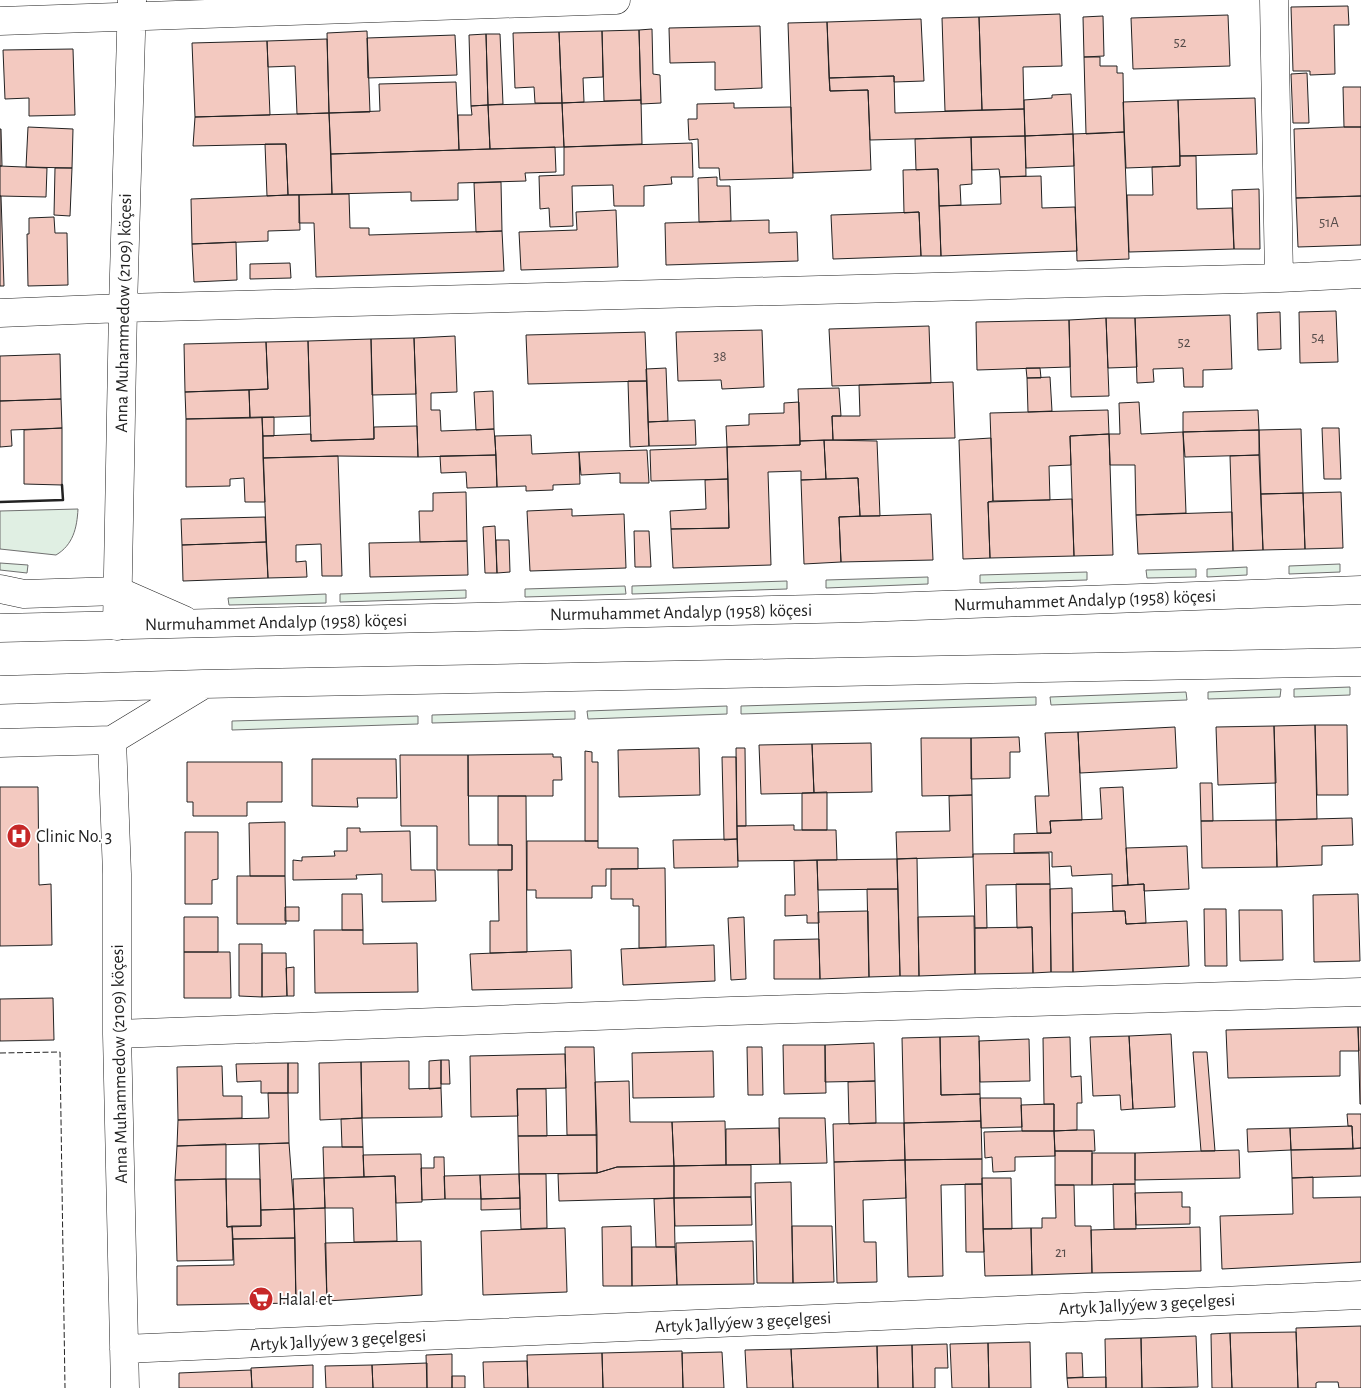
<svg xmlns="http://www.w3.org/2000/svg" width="1361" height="1388" font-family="'Alegreya Sans',sans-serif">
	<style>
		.green { fill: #e0efe3; stroke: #6f6f6f }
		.building { fill: #f3c9c0; stroke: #222 }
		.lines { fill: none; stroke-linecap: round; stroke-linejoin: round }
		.street-casing { stroke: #222; stroke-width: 29 }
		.primary-casing { stroke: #222; stroke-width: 29 }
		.street { stroke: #fff; stroke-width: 28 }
		.primary { stroke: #fff; stroke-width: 28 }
		.fence { stroke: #222; stroke-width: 1; stroke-dasharray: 6 2.5; stroke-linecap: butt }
		.wall { stroke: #222; stroke-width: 2.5 }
		.labels { text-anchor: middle; stroke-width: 4; stroke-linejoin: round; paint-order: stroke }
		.number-label { font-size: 15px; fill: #564c4a }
		.street-label { font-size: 18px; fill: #222; stroke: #fff }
		.poi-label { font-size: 18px; fill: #222; stroke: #fff; text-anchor: start }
	</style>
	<rect width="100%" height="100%" fill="#fff"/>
	<path class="green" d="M78,509C77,528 73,545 56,555L0,549V511Z
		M0,563L28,565L27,573L0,570Z
		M1340,564V572L1289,574V566Z
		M1247,567V575L1207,577V569Z
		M1196,569V577L1147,578L1146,570Z
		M1087,572V580L980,583V575Z
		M928,577V584L826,588V580Z
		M787,581V589L632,594V586Z
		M625,586L626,594L525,597V589Z
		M466,590V598L340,602V594Z
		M326,594V603L229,605L228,598Z
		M1350,687V695L1294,697V689Z
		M1281,689L1280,697L1208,699V692Z
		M1186,692L1187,700L1051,705L1050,697Z
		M1036,697V705L741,714V706Z
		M727,706V714L588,719L587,711Z
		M575,711V719L432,723V715Z
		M418,716V724L232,730V721Z"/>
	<path class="building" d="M1348,6L1349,25H1334L1335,74L1310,75V71H1293L1291,7Z
		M1060,14L1062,66L1023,67L1024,109L982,110L979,17Z
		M1228,15L1230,66L1133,69L1131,18Z
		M1103,16L1104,56L1084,57L1083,17Z
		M979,17L982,110L945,111L942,18Z
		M921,19L924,81L894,82V76L829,78L827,22Z
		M827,22L830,91L868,90L871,170L793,173L788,23Z
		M760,26L762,88L715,90V62L670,63L669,28Z
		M652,29L653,74L660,75L661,103L641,104L639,30Z
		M639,30L641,100L604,101L602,31Z
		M367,31L370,112L329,113L327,33Z
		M602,31L603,77L583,78L584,102L562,103L559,32Z
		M559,32L562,103H535L534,87L515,88L513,33Z
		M486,34H500L503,104L488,105Z
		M486,34L488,105L471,106L469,35Z
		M455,35L457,75L368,78L367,38Z
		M327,39L329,113L297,114L295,66L268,67L267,41Z
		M267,41L270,115L195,117L192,43Z
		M73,49L75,115L29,116V98L5,99L3,50Z
		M1084,57H1100V66H1117V73H1123L1124,132L1086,134Z
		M1307,73L1309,123H1293L1291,74Z
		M894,76L895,113L1024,109L1025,136L870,140L868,90L830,91L829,78Z
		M456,82L459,150L331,154L329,113L380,111L379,84Z
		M1343,87H1361V127H1344Z
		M1071,94L1073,134L1025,136L1024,100L1052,98V95Z
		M1255,98L1257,154L1180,156L1178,100Z
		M641,100L642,144L564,147L562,103Z
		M1178,100L1180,166L1126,168L1123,102Z
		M562,103L564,147L490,149L488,105Z
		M734,103V108L791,107L793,178L720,180L719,168H699L698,139L689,140L688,119H697V104Z
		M488,105L490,149L459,150L458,115H472L471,106Z
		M329,113L332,194L288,195L286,144L193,146L195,117Z
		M28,127L73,129L72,168L26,167Z
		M1344,127H1361V196L1296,198L1294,129Z
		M0,129H1L2,166H0Z
		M1124,132L1129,259L1077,261L1073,134Z
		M1073,134L1074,166L1026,168L1025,136Z
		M1025,136L1026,176L1000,177L999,169L972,170L971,137Z
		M971,137L972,184L960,185L961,205L939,206L938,169L916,170L915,139Z
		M692,143L693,177H671L672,184L644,186V206H614L613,185L572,186L573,226L550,227L549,208L540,209L539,176L564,175V147Z
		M265,144H286L288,195L267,196Z
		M555,147L556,172L525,173L526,181L458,183V200L411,201V192L332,194L331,154Z
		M1180,156H1196L1197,209L1232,208L1234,249L1129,252L1127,195H1153L1152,167L1180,166Z
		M0,166L47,168L46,197L0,196Z
		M55,168H72L70,216L54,215Z
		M938,169L941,256H921L919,212L904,213L903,170Z
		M1041,176L1042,208L1075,207L1077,251L941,256L939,206L1001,204L1000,177Z
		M717,177V186H730L731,221L699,222L698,178Z
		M501,182L502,231L476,232L474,183Z
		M1259,189L1260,249H1234L1232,190Z
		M349,194L350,228H369V235L502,231L504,271L316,277L314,223H299V195Z
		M288,195H299L300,230L268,231V241L192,244L191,199Z
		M0,196H1L4,286H0Z
		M1361,196V245L1298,247L1296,198Z
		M616,210L618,267L521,270L519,232L577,230L576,212Z
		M919,212L921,256L833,259L831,215Z
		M54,217L55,233H67L68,285L28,286L27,234H29V218Z
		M769,220V233L797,232L798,261L666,265L665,223Z
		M236,242L237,280L194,282L192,244Z
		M290,263L291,278L250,279V264Z
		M1336,311L1338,362L1300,363L1299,312Z
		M1280,312L1281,349L1258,350L1257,313Z
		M1230,315L1232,369L1203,370V387H1184L1183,368L1153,369L1154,382L1137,383L1135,318Z
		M1106,318H1135L1137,367L1108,368Z
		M1106,318L1109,396L1071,397L1069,320Z
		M1069,320L1070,367L977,370L976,322Z
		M929,326L931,383L832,386L829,329Z
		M762,330L764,387L722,389L721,380L678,381L676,332Z
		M645,332L647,381L528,384L526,335Z
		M455,336L457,392L431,393V410H440L441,431L494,429L496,455L418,457L414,338Z
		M414,338L416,394L372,395L371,339Z
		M371,339L374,439L311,441L308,341Z
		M308,341L310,416L250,418L249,390L268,389L266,342Z
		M266,342L268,389L185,392L184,344Z
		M60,354L61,399L0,401V356Z
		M666,368L668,421L648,422L646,369Z
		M1026,368H1040L1041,378H1027Z
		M1050,377L1052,411L1028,412L1027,378Z
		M628,381H647L649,446L630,447Z
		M953,382L955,438L833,440L832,416H860L859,385Z
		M839,388L841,416H832L833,440L800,441L798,389Z
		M249,390L250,418L186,419L185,392Z
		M493,391L494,429L476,430L474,392Z
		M61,399L62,428L11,430L12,446L0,447V401Z
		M799,402L800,445L727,447L726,426L749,425V414L784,413V403Z
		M1139,402L1141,434L1183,432L1186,513L1136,515L1135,465H1110L1109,434H1120L1119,403Z
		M1108,410L1109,434L1070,436L1071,465L1049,466L1050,500L993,501L990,413Z
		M1258,410L1259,430L1183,432V412Z
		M262,417H274V436H263Z
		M262,417L265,502H245L244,478L230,479V486L186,487V419Z
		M695,420L696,445L649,446L648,422Z
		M417,426L418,457L338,456L263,458V436L311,434V441L374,439V427Z
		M62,428V485L24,484V430Z
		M1322,428H1339L1341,479H1324Z
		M1301,429L1303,493L1261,494L1259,430Z
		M1259,430V455L1185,457L1183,432Z
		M1109,434L1113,555L1074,556L1070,436Z
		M531,435L532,454L579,452L580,484L553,485V490L526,491V486L497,487L495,436Z
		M991,438L993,501L988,502L990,558L963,559L959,440Z
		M824,440L877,441L880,516H860L858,478L826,479Z
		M824,440L826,479L801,480V471L768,472L771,565L673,568L671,529L729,528L727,447L800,445V441Z
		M727,447L728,479L651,481L650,450Z
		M647,450L649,483H620V473L581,475L579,452Z
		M496,455L497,487L467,488L466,472L441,473L440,456Z
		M1259,455L1263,550L1233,551L1230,456Z
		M338,456L342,576H322L321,544L296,545V562L306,561L307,577L268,578L263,458Z
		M858,478L860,516L839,517L841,562L804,564L801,480Z
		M728,479L729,528L671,529L670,511L706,509L705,480Z
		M466,492L467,541L420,542L419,511H433V493Z
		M1341,492L1343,548L1305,549L1303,493Z
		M1303,493L1305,549L1263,550L1261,494Z
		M1072,499L1074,556L990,558L988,502Z
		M572,509V516L624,514L626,568L530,571L527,511Z
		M1232,512L1233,551L1138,554L1136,515Z
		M931,514L933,560L841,562L839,517Z
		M265,517L266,542L182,545L181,519Z
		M495,526L497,573H485L483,527Z
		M634,531H649L651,567H635Z
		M496,540H509L510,572L497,573Z
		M467,541L468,575L370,577L369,543Z
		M266,542L268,578L183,581L182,545Z
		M1315,725H1347L1348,795H1317Z
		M1315,725L1317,819L1276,820L1274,726Z
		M1274,726L1276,783L1218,785L1216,727Z
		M1175,727L1177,768L1080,773L1078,732Z
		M1078,732L1082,820L1050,821L1051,833H1037L1035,796H1049L1045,733Z
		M1019,737L1020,752H1010V778L971,779V738Z
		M921,738H971L972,795L922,796Z
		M871,743L872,792L814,793L812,744Z
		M812,744L814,793L761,794L759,745Z
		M699,748L700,795L619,797L618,750Z
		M736,748H745L746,826H737Z
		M585,751L592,752V762H598V841H585Z
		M553,754V757H561L562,780H553V796H468V755Z
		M400,755H468L469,845H512V870H437V826H401Z
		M722,757H736L737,839L724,840Z
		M312,759H396L397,798H357L358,807L312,806Z
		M187,762H282V802H247V816H193V802H187Z
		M1200,783H1212L1213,821H1201Z
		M0,787H38L39,885L51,884L52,945L0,946Z
		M1123,787L1128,885L1112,886V874L1072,876L1071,866L1052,867V852L1014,853V834L1051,833L1050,821L1102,819L1100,788Z
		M827,792V830H802V793Z
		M972,795L973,857L897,859L896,832L950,831L949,796Z
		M498,796H526L527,952L490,953V921H499L498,870H512V845H498Z
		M1352,818L1353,845L1322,846V865L1277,867L1276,820Z
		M1276,820L1277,867L1202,868L1201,821Z
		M285,822V876H250L249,823Z
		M794,825V830H836L837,860L738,861L737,826Z
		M347,828H360V832L410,831L411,870H435L436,901L382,902V874L356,875L357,879L293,880V860L302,861V857L335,856L334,851H347Z
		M185,832H218V879L212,880V904H185Z
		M737,839L738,867L674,868L673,840Z
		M527,841H598V848H638V869H606V886H592V898H536V890H527Z
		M1187,846L1189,889L1144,891V884L1128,885L1126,848Z
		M1049,853L1050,884L986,885L987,928H975L973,854Z
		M917,858L919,976H900L897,859Z
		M897,859L898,889L818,890L817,860Z
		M817,860L819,923H807V915L785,916V895H795L794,861Z
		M665,868L666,947L639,948V906H633V899H611V869Z
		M237,876H285L286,924H237Z
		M1016,884H1050L1051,972L1033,973L1032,927L1017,928Z
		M1144,884L1146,923L1126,924L1125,911H1113L1112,886Z
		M1072,888L1073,972H1051L1050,889Z
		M867,889H898L900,976L869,977Z
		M342,894H362L363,930H342Z
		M1358,894L1360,961L1314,962L1313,895Z
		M285,907H299V921H285Z
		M1204,909H1226L1227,966H1205Z
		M1239,910H1282L1283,960L1240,961Z
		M868,911L869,977L820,979L818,912Z
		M1125,911L1126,924L1187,921L1189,966L1073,972L1072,913Z
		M974,916L975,974L919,976L918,917Z
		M184,917H218V952H184Z
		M744,917L746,979L731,980L728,918Z
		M1032,927L1033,973L975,974V928Z
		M314,930H363V944L417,943L418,992L315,993Z
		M819,939L820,979H774V940Z
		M239,944H262V997L239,996Z
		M714,945L715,981L623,985L621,949Z
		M571,950L572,988L472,990L470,954Z
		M184,952H230L231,998H184Z
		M262,953H286L287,996L262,997Z
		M294,967V996H287L286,968Z
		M53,998L54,1040L0,1041V999Z
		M1358,1027H1361V1104H1360Z
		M1358,1027L1359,1051H1340V1076L1228,1078L1226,1030Z
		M1171,1034L1175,1107L1133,1109L1129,1036Z
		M979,1036L980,1094L941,1095L940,1037Z
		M1129,1036L1133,1109L1121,1110L1120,1095L1093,1096L1090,1037Z
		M940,1037L941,1095L980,1094L981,1121L904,1123L902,1038Z
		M1070,1037L1071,1077L1081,1076L1082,1103H1077V1130L1054,1131V1104H1044L1043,1038Z
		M1029,1039L1030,1081L980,1082L979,1041Z
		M874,1043L875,1081L825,1082V1045Z
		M783,1045H825L826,1093L784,1094Z
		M565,1047H594L597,1135H567Z
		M747,1047H762L763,1095H748Z
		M713,1051L714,1097L633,1098L632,1053Z
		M1193,1052H1207L1215,1151H1201Z
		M565,1054L566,1088L517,1089L518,1116L471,1117L470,1056Z
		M441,1060H449L450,1084H441Z
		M441,1060V1088L429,1089V1061Z
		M409,1061V1089L441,1088L442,1117L362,1118L361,1062Z
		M361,1062L362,1118L320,1120L319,1063Z
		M288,1063H298V1093H288Z
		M288,1063V1093H261V1081L237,1082L236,1064Z
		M222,1066L223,1096H242V1118L178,1120L177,1067Z
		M629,1081L630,1122H672L674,1166L617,1167L597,1173L595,1082Z
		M875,1081L876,1123L849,1124L848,1082Z
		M517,1089H546L547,1136H518Z
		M268,1093H288L289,1143L177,1146L178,1120L269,1118Z
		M980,1098H1021L1022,1127L981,1128Z
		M1054,1104V1131H1022L1021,1105Z
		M1347,1114H1361V1148L1353,1149L1352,1126H1348Z
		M362,1118L363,1147H342L341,1119Z
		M779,1118H825L827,1163L780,1164Z
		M725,1121L726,1165L674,1166L672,1122Z
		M981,1121L982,1159L905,1160L904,1123Z
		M876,1123H904L905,1160L834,1162L833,1124Z
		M1352,1126L1353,1149L1291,1150L1290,1128Z
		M779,1128L780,1164L726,1165V1129Z
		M1290,1128L1291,1150L1248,1152L1247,1129Z
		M1077,1130H1094L1095,1151H1055L1054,1131Z
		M1022,1131H1054L1055,1156L1015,1157V1171L993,1172L992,1157L985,1158L984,1132Z
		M597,1135V1173L519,1174L518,1136Z
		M289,1143L294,1209L261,1210L259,1144Z
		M226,1144V1179L175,1180L177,1146Z
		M323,1147H363L364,1177L324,1178Z
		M1361,1148V1176L1292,1178L1291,1150Z
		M1239,1150L1240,1178L1135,1180V1153Z
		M1055,1151H1092V1185H1055Z
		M1092,1153H1135V1184L1092,1185Z
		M421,1154L422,1202L396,1203L395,1176L364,1177L363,1155Z
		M434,1157H444L445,1199L422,1200L421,1168H434Z
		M982,1159V1184L941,1185L943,1276L908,1277L905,1160Z
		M905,1160L906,1198L863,1200L864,1242H876L877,1282L837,1283L834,1162Z
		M726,1165H751V1197L674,1198V1166Z
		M674,1166V1198L559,1201L558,1174L597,1173L617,1167Z
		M519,1174H546L547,1228L521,1229Z
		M519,1174L520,1198L481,1199L480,1175Z
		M480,1175L481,1199H445L444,1176Z
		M395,1176L397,1241L354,1242L353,1208H325L324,1178Z
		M1313,1177V1198L1361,1197V1262L1222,1269L1220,1216L1293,1214L1292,1178Z
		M324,1178L325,1208L294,1209L293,1179Z
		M982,1178H1011L1012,1229H983Z
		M226,1179H260L261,1226L227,1227Z
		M226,1179L227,1227L232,1226L233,1260L177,1261L175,1180Z
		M791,1182L793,1283H757L755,1183Z
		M965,1184H982L984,1252H966Z
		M1113,1184H1135L1136,1229H1114Z
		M1055,1185H1074L1075,1226H1091L1092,1273L1032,1275L1031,1228H1042V1218H1056Z
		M1182,1192V1207H1190V1224L1136,1225L1135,1193Z
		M751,1197L752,1225L675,1226L674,1198Z
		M520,1198V1209L481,1210V1199Z
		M674,1198L675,1247H656L654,1199Z
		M325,1208L327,1301L296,1303L294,1209Z
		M294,1209L295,1238L233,1239L232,1226H261V1210Z
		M631,1226L632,1286H603L602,1227Z
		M792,1226H832L834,1282L793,1283Z
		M1200,1227L1201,1271L1092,1273L1091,1230Z
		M565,1228L567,1292L483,1295L481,1231Z
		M1031,1228L1032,1275L985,1276L983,1229Z
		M295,1238L296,1303L177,1305V1266L234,1265L233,1239Z
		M421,1241L422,1295L327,1301L325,1243Z
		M753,1241L754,1284L677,1285L676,1243Z
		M632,1247H675L677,1285L632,1286Z
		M1361,1326V1388H1339L1338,1382H1318L1316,1383V1388H1298L1296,1328Z
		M1296,1332L1298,1388H1232L1230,1333Z
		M1230,1333L1232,1388H1212L1211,1334Z
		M1196,1336L1198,1387L1142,1388L1141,1338Z
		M1141,1338L1142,1388H1106L1105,1339Z
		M1030,1342L1031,1388H989L988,1343Z
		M988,1343L989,1388H952L950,1344Z
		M947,1344L948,1368H935V1388H913L912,1345Z
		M912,1345L913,1388H878L877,1346Z
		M877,1346L878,1388H793L791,1349Z
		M791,1349L793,1388H747L745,1350Z
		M682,1351L683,1388H603L602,1353Z
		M722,1352L724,1388H683L682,1353Z
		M602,1353L603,1388H528L527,1355Z
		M1066,1353H1082L1083,1377L1067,1378Z
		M452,1354V1388H427L426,1355Z
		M527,1361L528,1388H484L483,1362Z
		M427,1363V1388H373L372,1365Z
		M313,1365V1388H252L251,1368Z
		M372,1365L373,1388H326L325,1366Z
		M251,1370L252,1388H179V1373Z
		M452,1376H465V1388H452Z
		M1106,1377V1388H1068L1067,1378Z"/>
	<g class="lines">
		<defs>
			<path id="street" d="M1274,0L1279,278
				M0,21L616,0
				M0,313L123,308L1279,278L1361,274
				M117,626L123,308L132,0
				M112,740L117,874V1034L125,1388
				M117,1034L731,1011L1361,992
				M124,1349L1361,1295"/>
			<path id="primary" d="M0,589L24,594L118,591L184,620
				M0,628L860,608L1361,590
				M0,690L203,684L1361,662
				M0,743L112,740L201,686"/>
		</defs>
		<use href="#street" class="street-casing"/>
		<use href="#primary" class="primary-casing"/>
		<use href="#street" class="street"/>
		<use href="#primary" class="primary"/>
		<path class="fence" d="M0,1053L60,1052L65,1388"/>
		<path class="wall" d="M0,502L63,500L62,485"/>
	</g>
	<defs>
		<symbol id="hospital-disc" viewBox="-11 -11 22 22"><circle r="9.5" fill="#c62828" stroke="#fff"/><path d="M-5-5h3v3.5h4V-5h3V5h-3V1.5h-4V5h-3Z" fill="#fff"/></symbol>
		<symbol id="supermarket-disc" viewBox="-11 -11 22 22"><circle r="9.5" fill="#c62828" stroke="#fff"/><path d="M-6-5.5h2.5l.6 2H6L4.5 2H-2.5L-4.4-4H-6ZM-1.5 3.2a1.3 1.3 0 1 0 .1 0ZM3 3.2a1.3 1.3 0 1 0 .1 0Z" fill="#fff"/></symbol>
	</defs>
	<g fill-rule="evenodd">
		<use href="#hospital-disc" x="5" y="822" width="28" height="28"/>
		<use href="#supermarket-disc" x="247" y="1285" width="28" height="28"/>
	</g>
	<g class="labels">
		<g class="number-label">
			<text x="1180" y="47">52</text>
			<text x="1329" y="227">51A</text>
			<text x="1318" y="342">54</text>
			<text x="1184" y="347">52</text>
			<text x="720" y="361">38</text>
			<text x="1061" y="1257">21</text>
		</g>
		<g class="street-label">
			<text transform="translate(123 313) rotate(-89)" y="6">Anna Muhammedow (2109) köçesi</text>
			<text transform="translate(1085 600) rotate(-2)" y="6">Nurmuhammet Andalyp (1958) köçesi</text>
			<text transform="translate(681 612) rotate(-1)" y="6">Nurmuhammet Andalyp (1958) köçesi</text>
			<text transform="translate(276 622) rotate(-1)" y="6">Nurmuhammet Andalyp (1958) köçesi</text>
			<text transform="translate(119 1064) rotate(-91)" y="6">Anna Muhammedow (2109) köçesi</text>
			<text transform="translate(1147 1304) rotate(-3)" y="6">Artyk Jallyýew 3 geçelgesi</text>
			<text transform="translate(743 1322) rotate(-3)" y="6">Artyk Jallyýew 3 geçelgesi</text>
			<text transform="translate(338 1340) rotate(-3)" y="6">Artyk Jallyýew 3 geçelgesi</text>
		</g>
		<g class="poi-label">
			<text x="36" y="842">Clinic No. 3</text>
			<text x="278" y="1305">Halal et</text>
		</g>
	</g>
</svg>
